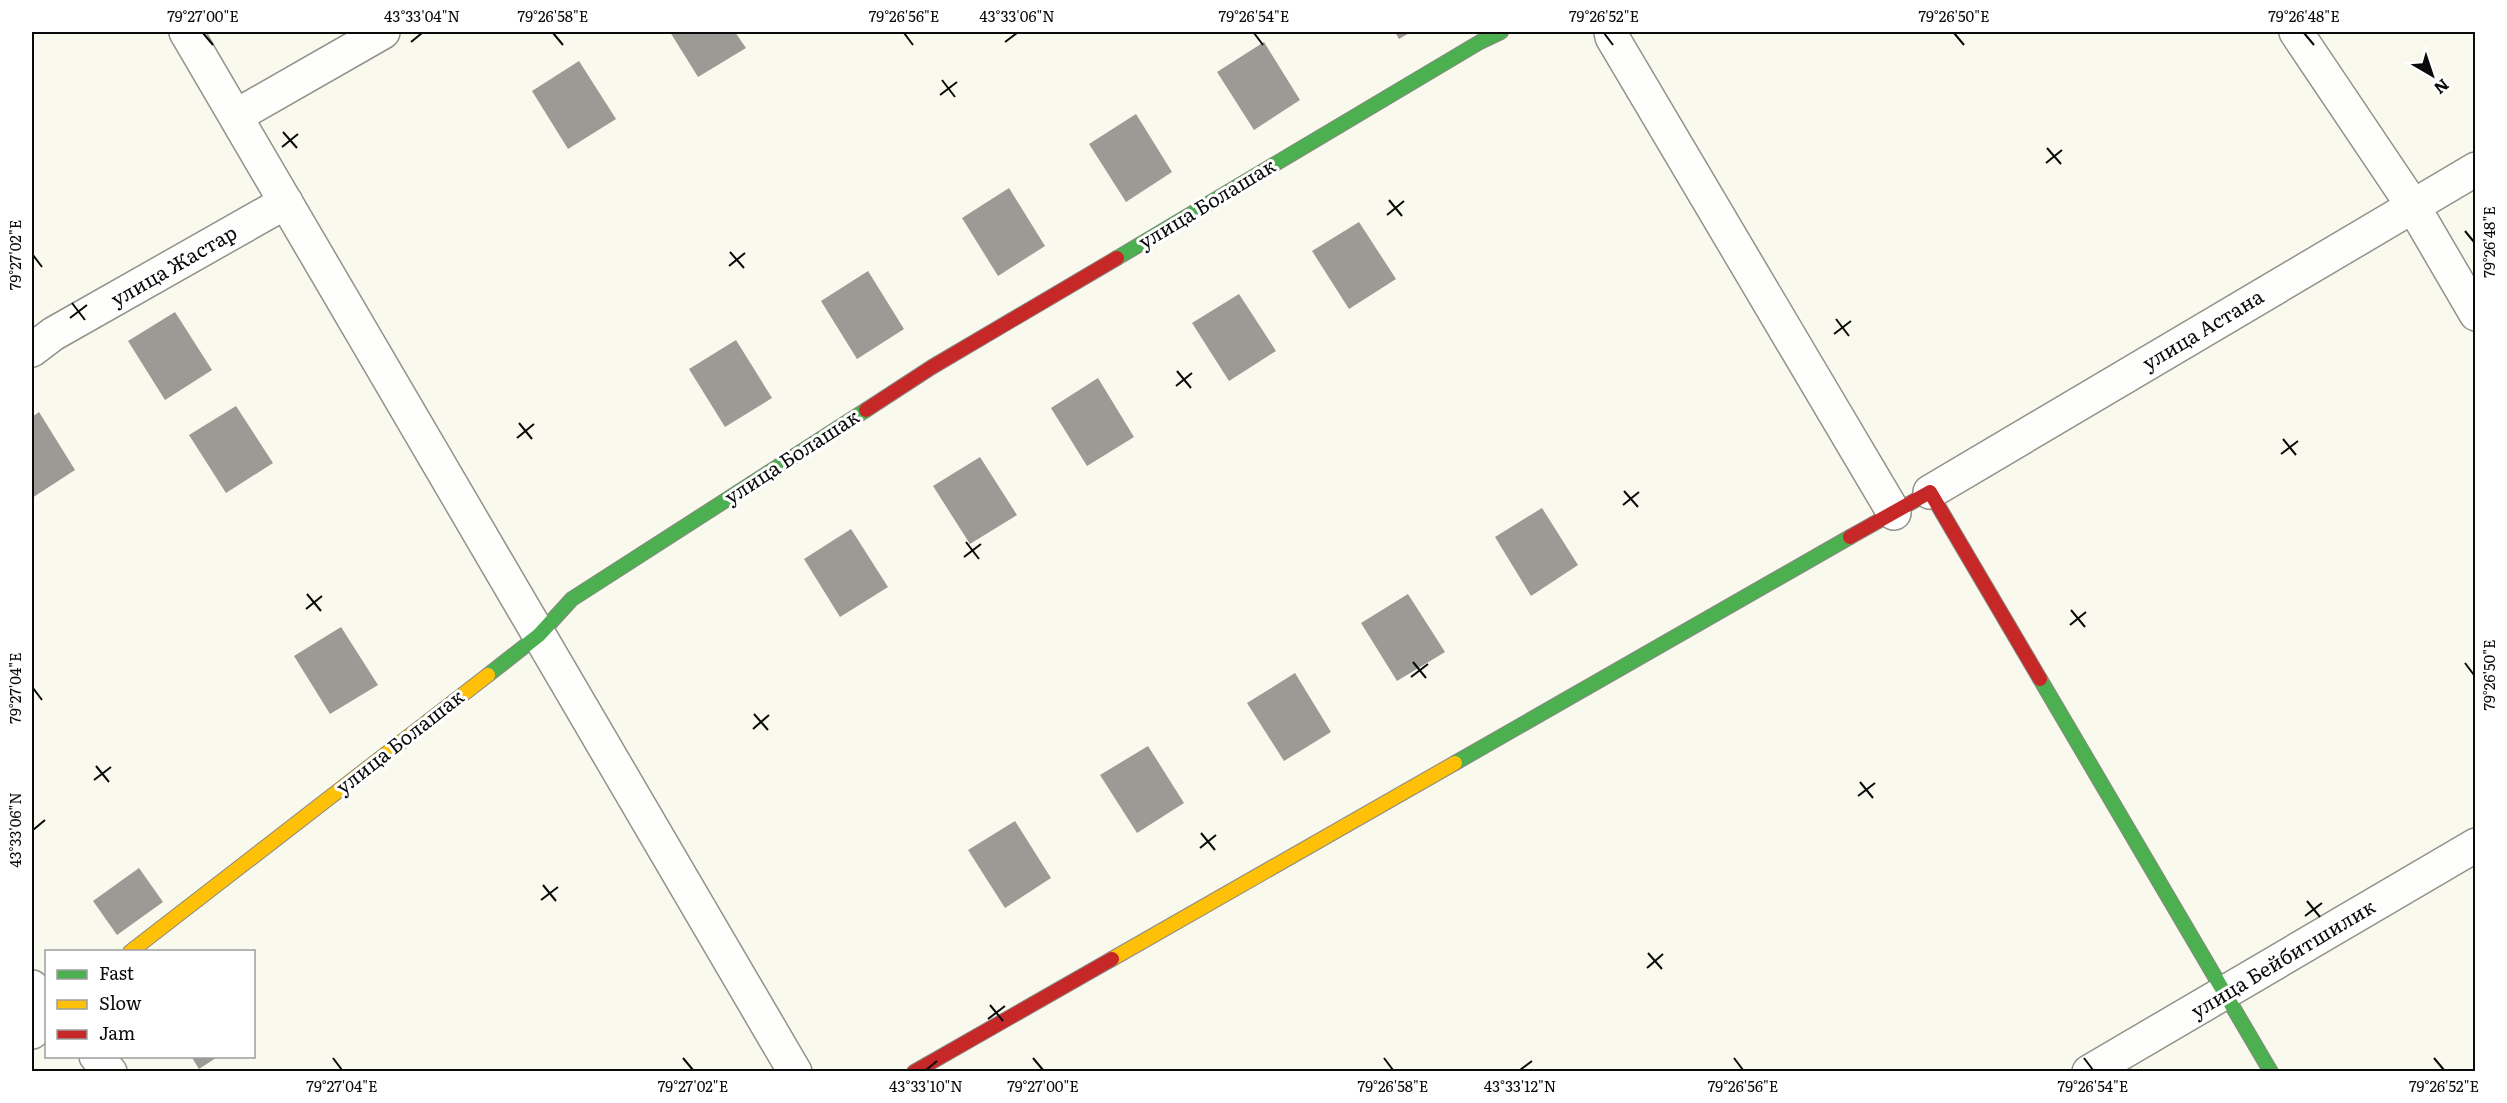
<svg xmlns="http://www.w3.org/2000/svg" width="2507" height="1103" font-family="Literata,serif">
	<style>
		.building { fill: #9c9a94 }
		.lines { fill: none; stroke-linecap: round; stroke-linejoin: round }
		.street-casing { stroke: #92928c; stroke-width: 36 }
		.fast-casing { stroke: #898883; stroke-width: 16 }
		.slow-casing { stroke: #898883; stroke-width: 16 }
		.jam-casing { stroke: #898883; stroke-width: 16 }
		.street { stroke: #fefefc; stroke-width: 33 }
		.fast { stroke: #4caf50; stroke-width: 14 }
		.slow { stroke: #ffc107; stroke-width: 14 }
		.jam { stroke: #c62828; stroke-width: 14 }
		.ticks { fill: none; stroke: #0a0a0a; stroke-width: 2 }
		.labels { text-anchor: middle; stroke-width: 6; stroke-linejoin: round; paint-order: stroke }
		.street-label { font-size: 20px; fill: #0a0a0a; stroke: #fff }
		.neatline { fill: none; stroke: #0a0a0a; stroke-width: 2 }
		.ticks-label { font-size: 15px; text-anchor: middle; fill: #0a0a0a }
	</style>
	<rect width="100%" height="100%" fill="#faf9ed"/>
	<path class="building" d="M670,32H735L746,48L698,77Z
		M1395,32H1411L1399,39Z
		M1264,42L1300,100L1254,130L1217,72Z
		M579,61L616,119L568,149L532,91Z
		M1136,114L1172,172L1126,202L1089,144Z
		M1009,188L1045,246L998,276L962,218Z
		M1359,222L1396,279L1349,309L1312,251Z
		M868,271L904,329L857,359L821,301Z
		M1239,294L1276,351L1229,381L1192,323Z
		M175,312L212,370L165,400L128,341Z
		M736,340L772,398L725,427L689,369Z
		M1098,378L1134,437L1087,466L1051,408Z
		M236,406L273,463L226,493L189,435Z
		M39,412L75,470L32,498V417Z
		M980,457L1017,515L970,544L933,486Z
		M1542,508L1578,565L1531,596L1495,537Z
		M851,529L888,587L840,617L804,559Z
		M1408,594L1445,652L1397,681L1361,623Z
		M341,627L378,685L330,714L294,656Z
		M1295,673L1331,732L1284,761L1247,703Z
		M1148,746L1184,803L1137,833L1100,775Z
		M1015,821L1051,878L1005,908L968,850Z
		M139,868L163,902L117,935L93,901Z
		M191,1056H219L199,1069Z"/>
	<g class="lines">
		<defs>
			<path id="street" d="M186,32L795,1072
				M1611,32L1612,37L1894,513
				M2296,32L2413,206L2476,314
				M236,116L383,32
				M32,350L53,334L286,202
				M1930,492L2476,169
				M32,987L46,1003
				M32,1032L46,1018
				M96,1056L110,1072
				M2089,1072L2476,845"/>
			<path id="fast" d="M1117,258L1480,42L1501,32
				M488,675L539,635L572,599L866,410
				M2040,679L2271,1072
				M1455,763L1850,537"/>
			<path id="slow" d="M130,952L488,675
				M1112,959L1455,763"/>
			<path id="jam" d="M866,410L932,367L1117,258
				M1850,537L1930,492L2040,679
				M914,1072L1112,959"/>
		</defs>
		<use href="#street" class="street-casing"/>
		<use href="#fast" class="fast-casing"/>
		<use href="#slow" class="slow-casing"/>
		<use href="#jam" class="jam-casing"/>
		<use href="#street" class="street"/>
		<use href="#fast" class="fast"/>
		<use href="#slow" class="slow"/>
		<use href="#jam" class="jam"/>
	</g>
	<path class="ticks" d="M203,33L213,45M553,33L563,45M904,33L913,45M1254,33L1263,45M1604,33L1613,45M1954,33L1964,45M2304,33L2314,45M411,42L422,33M1005,42L1017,33M942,80L955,97M940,95L957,82M283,132L297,148M282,147L298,134M2047,148L2061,164M2046,163L2062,150M1389,200L1402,216M1387,215L1404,201M2465,231L2474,242M730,252L744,268M33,255L42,267M729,266L745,253M72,303L85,320M70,318L87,305M1836,319L1849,336M1834,334L1851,321M1177,371L1191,388M1176,386L1192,373M519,423L532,439M517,438L534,424M2283,439L2296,455M2281,454L2298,441M1624,491L1638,507M1623,505L1639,492M966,542L979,559M964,557L981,544M307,594L321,611M306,609L322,596M2071,610L2085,627M2070,625L2086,612M1413,662L1426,678M2465,663L2474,675M1411,677L1428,664M33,688L42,700M754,714L768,730M753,729L769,715M96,766L109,782M94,780L111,767M1860,782L1873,798M1858,796L1875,783M33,830L45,820M1201,833L1215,850M1200,848L1216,835M543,885L556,901M541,900L558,887M2307,901L2320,917M2305,916L2322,903M1648,953L1662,969M1647,968L1663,954M990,1005L1003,1021M988,1019L1005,1006M333,1058L342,1070M683,1058L693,1070M1033,1058L1043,1070M1384,1058L1393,1070M1734,1058L1743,1070M2084,1058L2093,1070M2434,1058L2444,1070M926,1070L937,1061M1520,1070L1532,1061"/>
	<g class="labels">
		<g class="street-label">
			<text transform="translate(1207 204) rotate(-31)" y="7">улица Болашак</text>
			<text transform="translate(174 266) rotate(-30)" y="7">улица Жастар</text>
			<text transform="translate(2203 330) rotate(-31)" y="7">улица Астана</text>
			<text transform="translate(792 457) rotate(-33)" y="7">улица Болашак</text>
			<text transform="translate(400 742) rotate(-38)" y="7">улица Болашак</text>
			<text transform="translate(2283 959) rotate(-31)" y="7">улица Бейбитшилик</text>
		</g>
	</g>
	<rect width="2507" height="1103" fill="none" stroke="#ffffff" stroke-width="66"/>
	<rect x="45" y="950" width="210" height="108" fill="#ffffff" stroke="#9d9d9d" stroke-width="1.5"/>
	<rect x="57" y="970" width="30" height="9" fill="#4caf50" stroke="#9d9d9d" stroke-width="1.5"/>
	<text x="99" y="980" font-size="18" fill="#0a0a0a">Fast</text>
	<rect x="57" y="1000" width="30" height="9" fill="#ffc107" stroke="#9d9d9d" stroke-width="1.5"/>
	<text x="99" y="1010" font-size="18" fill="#0a0a0a">Slow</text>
	<rect x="57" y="1030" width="30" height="9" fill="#c62828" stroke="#9d9d9d" stroke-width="1.5"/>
	<text x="99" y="1040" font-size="18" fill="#0a0a0a">Jam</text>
	<g transform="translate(2432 75) rotate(141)" stroke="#ffffff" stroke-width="4.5" paint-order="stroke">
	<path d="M0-4.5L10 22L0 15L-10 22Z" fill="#0a0a0a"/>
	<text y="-9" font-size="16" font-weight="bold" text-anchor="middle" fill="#0a0a0a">N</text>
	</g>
	<rect x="33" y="33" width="2441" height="1037" class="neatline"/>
	<g class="ticks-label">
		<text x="203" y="22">79°27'00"E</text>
		<text x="422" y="22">43°33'04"N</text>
		<text x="553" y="22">79°26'58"E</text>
		<text x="904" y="22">79°26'56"E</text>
		<text x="1017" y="22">43°33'06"N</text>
		<text x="1254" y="22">79°26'54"E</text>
		<text x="1604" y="22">79°26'52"E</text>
		<text x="1954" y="22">79°26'50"E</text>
		<text x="2304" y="22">79°26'48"E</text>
		<text transform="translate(2490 242) rotate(-90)" y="5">79°26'48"E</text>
		<text transform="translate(16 255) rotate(-90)" y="5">79°27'02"E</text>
		<text transform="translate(2490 675) rotate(-90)" y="5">79°26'50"E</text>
		<text transform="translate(16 688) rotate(-90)" y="5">79°27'04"E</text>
		<text transform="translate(16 830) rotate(-90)" y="5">43°33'06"N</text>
		<text x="342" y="1092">79°27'04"E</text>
		<text x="693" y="1092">79°27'02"E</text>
		<text x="926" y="1092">43°33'10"N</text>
		<text x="1043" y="1092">79°27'00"E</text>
		<text x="1393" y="1092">79°26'58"E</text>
		<text x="1520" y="1092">43°33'12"N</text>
		<text x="1743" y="1092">79°26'56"E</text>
		<text x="2093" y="1092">79°26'54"E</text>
		<text x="2444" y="1092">79°26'52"E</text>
	</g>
</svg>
